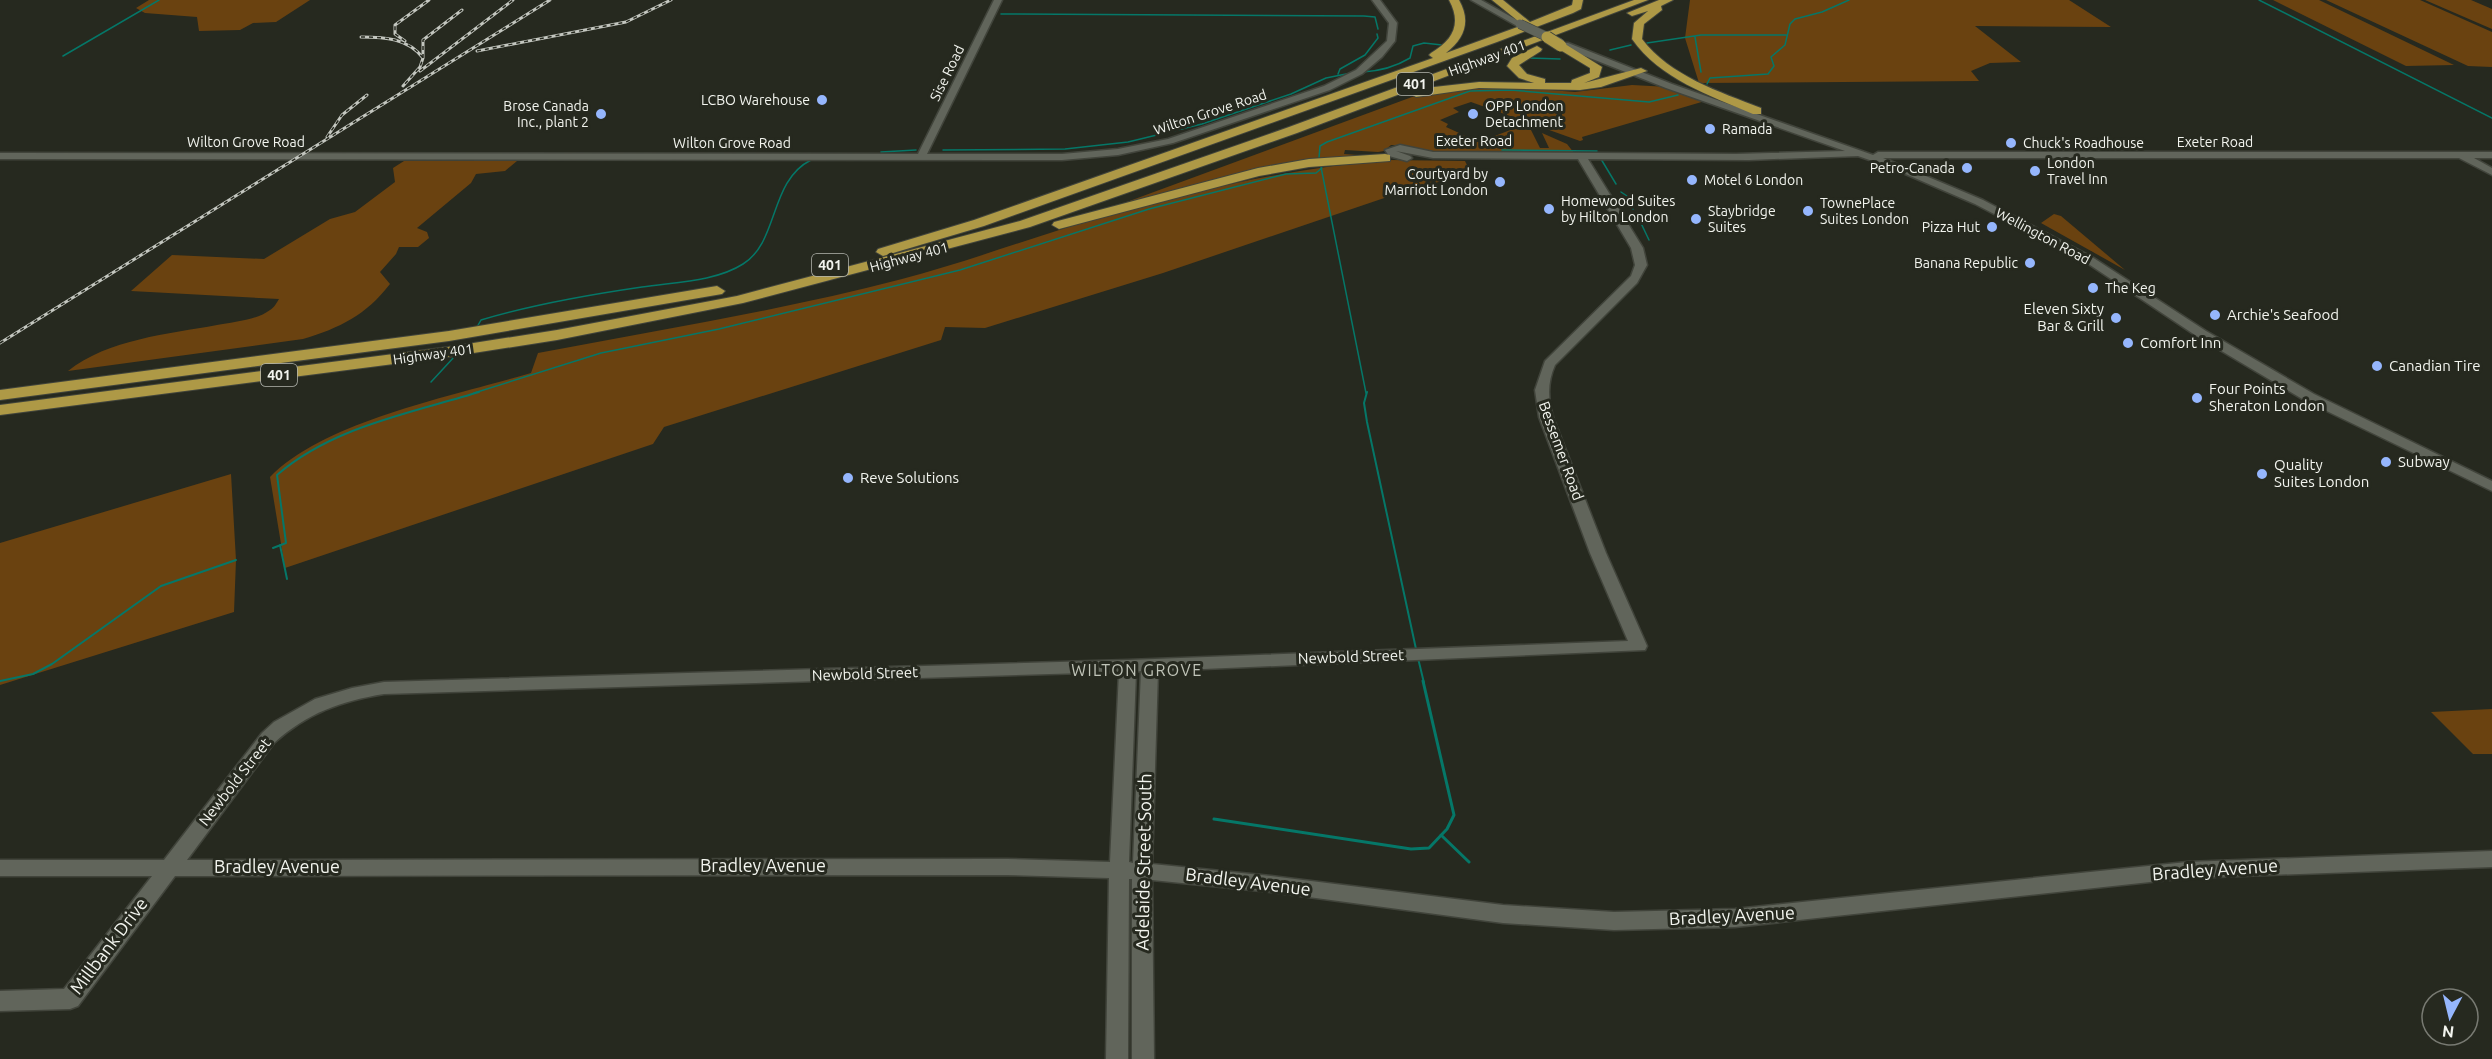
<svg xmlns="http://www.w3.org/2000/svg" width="2492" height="1059" font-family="Ubuntu,sans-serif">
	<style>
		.green { fill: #6a4210 }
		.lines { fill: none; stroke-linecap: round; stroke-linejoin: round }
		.stream-far2 { stroke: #057768; stroke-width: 1.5 }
		.stream-far1 { stroke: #057768; stroke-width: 2 }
		.stream { stroke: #057768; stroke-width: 3 }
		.secondary-casing { stroke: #41443b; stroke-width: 3 }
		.highway-casing { stroke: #41443b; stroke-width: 2 }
		.secondary { fill: #61655b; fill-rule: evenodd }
		.highway { fill: #ae9946; fill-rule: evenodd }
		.rail-casing { stroke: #c3c6bf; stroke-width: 3 }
		.rail { stroke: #26291f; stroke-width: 1.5; stroke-dasharray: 4; stroke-linecap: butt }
		.secondary-bridge-casing { stroke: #41443b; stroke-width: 10; stroke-linecap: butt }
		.highway-bridge-casing { stroke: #41443b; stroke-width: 13; stroke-linecap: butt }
		.secondary-bridge { stroke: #61655b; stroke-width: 9 }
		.highway-bridge { stroke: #ae9946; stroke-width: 11 }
		.poi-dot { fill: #95b6fd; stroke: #26291f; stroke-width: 2 }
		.labels { text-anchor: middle; stroke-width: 6; stroke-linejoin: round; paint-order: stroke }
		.far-street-label { font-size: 14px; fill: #f2f4ee; stroke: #26291f }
		.shield { fill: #26291f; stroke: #b5b7b0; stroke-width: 1.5 }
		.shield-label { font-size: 14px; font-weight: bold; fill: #f2f4ee }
		.far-poi-label { font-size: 14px; fill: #f2f4ee; stroke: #26291f; text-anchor: start }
		.poi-label { font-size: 15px; fill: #f2f4ee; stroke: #26291f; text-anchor: start }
		.street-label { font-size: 15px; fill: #f2f4ee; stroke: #26291f }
		.neighbourhood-label { font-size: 16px; letter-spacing: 1.5px; fill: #c0c4b8; stroke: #26291f }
		.near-street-label { font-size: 18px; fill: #f2f4ee; stroke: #26291f }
	</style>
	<rect width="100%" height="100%" fill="#26291f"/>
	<path class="green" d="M149,0H310L276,22L253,23L240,30L199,31L197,17L145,13L136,8Z
		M1690,0H2069L2111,27L1975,26L2021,62L1990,63L1971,71L1979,81L1699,83L1685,38Z
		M2273,0H2319L2454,65L2406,66Z
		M2326,0H2420L2492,32V67L2468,66Z
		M2425,0H2471L2492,9V29Z
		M1632,85L1669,87L1705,101L1582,137L1583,140L1580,141L1471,102L1453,108L1459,112L1440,120L1448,124L1446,127L1479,142L1513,129L1506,126L1516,123L1530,128L1540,148H1549L1542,133L1567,144L1574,153H1427L1401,145H1391L1384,151L1378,152L1345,150L1344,154L1373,156L1275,165L1124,203L1412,97L1459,88L1499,86L1575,92Z
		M1390,160L1465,161L1471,173L1402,192L1163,273L985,328L945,327L941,340L664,427L653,444L285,568L270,477C326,420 455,396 531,373L538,353C660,330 783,310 902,279C974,260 1044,233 1115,213C1205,188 1297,167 1390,160Z
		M404,161H517L505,171L476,174L471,183L417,228L427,232L429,238L418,247H399L396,254L380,272L390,284C366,315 340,328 303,339L68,371C108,339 169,334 217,325C233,322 257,320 270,310C274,308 277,302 279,299L131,291L172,255L264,259L330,219L355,212L395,182L393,168Z
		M2054,214L2061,216L2125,270L2041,223Z
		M231,474L236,560L234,612L0,685V543Z
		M2492,709V754H2473L2431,712Z"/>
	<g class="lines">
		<path class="stream-far2" d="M2259,0L2492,118
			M1001,14L1364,16L1375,17L1378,29
			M1695,37L1701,72
			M1647,43L1701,35H1786
			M1610,50L1631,45
			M63,56L159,0
			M1529,58L1560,59
			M1363,72C1380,71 1395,67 1410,58L1413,46L1424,43L1442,45
			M1338,74L1340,69L1365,55L1378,38L1377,34
			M1707,84L1710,78L1768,74L1774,66L1771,57L1785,45L1790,24L1795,19L1822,12L1849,0
			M943,150L1065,149L1128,142L1202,124L1291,94L1326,78L1351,73
			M1502,150L1597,151
			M881,152L916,150
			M1319,158L1320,146L1327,142L1470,91L1511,90L1649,102L1678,95
			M1601,159L1616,184
			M846,160H877
			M1321,167L1366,393
			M1621,192L1627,196L1633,209
			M1639,219L1649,240
			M477,327L481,320C534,304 587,295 642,287C673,282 715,282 743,264C779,242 769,181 811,160
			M431,382L455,356
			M474,393L601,353L719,329L960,270L1149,209L1286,174L1316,173L1322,168"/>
		<path class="stream-far1" d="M1367,392L1364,403L1367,422L1416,649
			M280,545L287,579
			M273,548L286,543L277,475C332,427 411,413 479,392
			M1418,658L1424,683
			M0,681L33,674L52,664L161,586L236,560"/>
		<path class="stream" d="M1214,819L1411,849L1429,848L1447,829L1454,815L1423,681
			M1441,835L1469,862"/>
		<defs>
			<path id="secondary" d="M994,0H1002L927,154H1062L1118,149L1168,139L1324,86L1356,70L1387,41L1389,23L1372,0H1380L1397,23L1395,41L1382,57L1362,74L1330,90L1173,143L1118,155L1062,160L0,159V153L918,154Z
				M1471,0H1481L1524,24L1517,26Z
				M1562,43H1568L1672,84L1873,155L1878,152H2492V158H2474L2492,168V175L2459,158H1883L1983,200L2092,257L2206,331L2314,394L2492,481V491L2304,400L2198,337L2084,261L1975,204L1887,166L1858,156L1749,160L1588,159L1643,248L1647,265L1637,283L1555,365C1547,383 1548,399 1553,417L1606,553L1647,646L1645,650L1158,671L1152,864L1271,876L1503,905L1614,912L1735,909L2187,862L2492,851V867L2187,878L1735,927L1614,930L1503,923L1271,892L1152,880L1154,1059H1132V879H1129L1128,1059H1106L1109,878L1007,875L175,876L78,1006L70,1009L0,1011V991L64,989L152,876H0V860H164L262,733L274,722L315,699L352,688L384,682L1128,660L1628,641L1590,553L1539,417L1535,390L1545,361L1631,276L1635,265L1631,248L1578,159L1433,158L1396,151L1410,156L1412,158L1407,161L1389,156L1385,150L1400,145L1433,152L1736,154L1845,151L1666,88L1562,47ZM1141,671L1133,863L1129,862L1136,672ZM1119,672L1110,862L1007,859L187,860L274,743C307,713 341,701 384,694Z"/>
			<path id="highway" d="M1449,0H1459C1471,21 1465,38 1446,53L1523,25L1492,0H1503L1530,22L1572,5L1573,0H1583L1581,9L1573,13L1497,42L984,226L883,256L876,252L878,249L974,220L1433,58L1429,55L1431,53C1453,40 1462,24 1449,0Z
				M1634,0H1648L1297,133L1030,227L743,303L557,340L448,357L0,415V405L448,347L557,330L737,296L1020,221L1289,127Z
				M1659,0H1673L1661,6L1662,10L1644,24L1642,39C1670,76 1720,92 1761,108V114H1753C1709,95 1660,79 1632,39L1634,23L1648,11L1632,16L1627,13Z
				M1557,44H1565L1602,67L1599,77L1584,83L1641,68L1647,71L1601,87L1580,90L1479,88L1416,97L1410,93L1416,89L1479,82L1534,83L1519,78L1507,66L1512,58L1537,46L1542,49L1541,51L1519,65L1527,74L1545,79V83H1571L1572,80L1590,73V68L1557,48Z
				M1385,154L1390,155V161L1309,167L1259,176L1059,229L1052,225L1054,222L1258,168L1309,159Z
				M717,286L725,291L722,294L449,341L0,400V390L449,331Z"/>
		</defs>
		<use href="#secondary" class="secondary-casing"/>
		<use href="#highway" class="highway-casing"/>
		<use href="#secondary" class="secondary"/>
		<use href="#highway" class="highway"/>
		<defs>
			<path id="rail" d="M361,37C384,37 408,38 423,58L420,67L403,86
				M405,41L395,34V25L429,0
				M477,51L626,22L671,0
				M423,58V40L462,10
				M420,71L513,0
				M327,137L342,115L367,95
				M0,343L550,0"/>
		</defs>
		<use href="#rail" class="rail-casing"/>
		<use href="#rail" class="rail"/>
		<defs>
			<path id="secondary-bridge" d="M1520,24L1560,43"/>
			<path id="highway-bridge" d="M1547,37L1561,46"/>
		</defs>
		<use href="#secondary-bridge" class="secondary-bridge-casing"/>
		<use href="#highway-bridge" class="highway-bridge-casing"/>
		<use href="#secondary-bridge" class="secondary-bridge"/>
		<use href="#highway-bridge" class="highway-bridge"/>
	</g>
	<g class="poi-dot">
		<circle cx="822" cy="100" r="6"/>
		<circle cx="601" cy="114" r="6"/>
		<circle cx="1473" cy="114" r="6"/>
		<circle cx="1710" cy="129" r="6"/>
		<circle cx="2011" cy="143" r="6"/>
		<circle cx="1967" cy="168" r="6"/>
		<circle cx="2035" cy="171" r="6"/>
		<circle cx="1692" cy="180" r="6"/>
		<circle cx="1500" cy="182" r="6"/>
		<circle cx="1549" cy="209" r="6"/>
		<circle cx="1808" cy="211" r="6"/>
		<circle cx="1696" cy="219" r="6"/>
		<circle cx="1992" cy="227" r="6"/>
		<circle cx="2030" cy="263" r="6"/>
		<circle cx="2093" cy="288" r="6"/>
		<circle cx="2215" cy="315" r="6"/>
		<circle cx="2116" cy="318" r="6"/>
		<circle cx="2128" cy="343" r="6"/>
		<circle cx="2377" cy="366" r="6"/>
		<circle cx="2197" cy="398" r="6"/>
		<circle cx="2386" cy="462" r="6"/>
		<circle cx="2262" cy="474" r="6"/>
		<circle cx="848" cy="478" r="6"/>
	</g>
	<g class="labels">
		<g class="far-street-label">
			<text transform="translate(1487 58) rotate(-20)" y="5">Highway 401</text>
			<text transform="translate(947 73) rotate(-64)" y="5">Sise Road</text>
			<text transform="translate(1210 112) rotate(-18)" y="5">Wilton Grove Road</text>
			<text x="1474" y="146">Exeter Road</text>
			<text x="246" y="147">Wilton Grove Road</text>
			<text x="2215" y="147">Exeter Road</text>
			<text x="732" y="148">Wilton Grove Road</text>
			<text transform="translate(2043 236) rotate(28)" y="5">Wellington Road</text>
			<text transform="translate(909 257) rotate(-15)" y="5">Highway 401</text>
			<text transform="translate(433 354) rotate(-8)" y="5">Highway 401</text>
		</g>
		<g class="shield">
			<rect x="1397" y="73" width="36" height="22" rx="4.5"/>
			<rect x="812" y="254" width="36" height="22" rx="4.5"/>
			<rect x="261" y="364" width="36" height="22" rx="4.5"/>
		</g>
		<g class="shield-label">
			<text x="1415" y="89">401</text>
			<text x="830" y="270">401</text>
			<text x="279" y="380">401</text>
		</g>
		<g class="far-poi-label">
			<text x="810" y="105" text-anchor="end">LCBO Warehouse</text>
			<text x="589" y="111" text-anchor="end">Brose Canada<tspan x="589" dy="16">Inc., plant 2</tspan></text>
			<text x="1485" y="111">OPP London<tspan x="1485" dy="16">Detachment</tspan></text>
			<text x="1722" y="134">Ramada</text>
			<text x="2023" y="148">Chuck's Roadhouse</text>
			<text x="2047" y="168">London<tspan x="2047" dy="16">Travel Inn</tspan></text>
			<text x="1955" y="173" text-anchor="end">Petro-Canada</text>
			<text x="1488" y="179" text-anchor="end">Courtyard by<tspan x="1488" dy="16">Marriott London</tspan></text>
			<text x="1704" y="185">Motel 6 London</text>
			<text x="1561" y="206">Homewood Suites<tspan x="1561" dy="16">by Hilton London</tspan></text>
			<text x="1820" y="208">TownePlace<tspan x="1820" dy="16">Suites London</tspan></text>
			<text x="1708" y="216">Staybridge<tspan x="1708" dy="16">Suites</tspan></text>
			<text x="1980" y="232" text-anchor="end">Pizza Hut</text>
			<text x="2018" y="268" text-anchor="end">Banana Republic</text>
			<text x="2105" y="293">The Keg</text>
		</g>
		<g class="poi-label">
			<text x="2104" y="314" text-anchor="end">Eleven Sixty<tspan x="2104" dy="17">Bar &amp; Grill</tspan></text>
			<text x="2227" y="320">Archie's Seafood</text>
			<text x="2140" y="348">Comfort Inn</text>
			<text x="2389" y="371">Canadian Tire</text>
			<text x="2209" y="394">Four Points<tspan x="2209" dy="17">Sheraton London</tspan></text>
			<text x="2398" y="467">Subway</text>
			<text x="2274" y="470">Quality<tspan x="2274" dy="17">Suites London</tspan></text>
			<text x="860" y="483">Reve Solutions</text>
		</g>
		<g class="street-label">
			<text transform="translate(1561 451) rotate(70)" y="5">Bessemer Road</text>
			<text transform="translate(1351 657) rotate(-2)" y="5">Newbold Street</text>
			<text transform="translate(865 674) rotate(-2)" y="5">Newbold Street</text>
			<text transform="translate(235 782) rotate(-52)" y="5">Newbold Street</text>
		</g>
		<g class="neighbourhood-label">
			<text x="1137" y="676">WILTON GROVE</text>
		</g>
		<g class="near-street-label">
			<text transform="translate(1144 862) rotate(-89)" y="6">Adelaide Street South</text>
			<text x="763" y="872">Bradley Avenue</text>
			<text x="277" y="873">Bradley Avenue</text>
			<text transform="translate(2215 870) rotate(-4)" y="6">Bradley Avenue</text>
			<text transform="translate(1248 882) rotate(7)" y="6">Bradley Avenue</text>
			<text transform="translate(1732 916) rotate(-3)" y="6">Bradley Avenue</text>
			<text transform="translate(109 946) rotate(-53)" y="6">Millbank Drive</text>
		</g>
	</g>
	<g transform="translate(2450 1017) rotate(187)"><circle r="28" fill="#26291f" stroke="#787a72" stroke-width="1.5"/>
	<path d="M0-4.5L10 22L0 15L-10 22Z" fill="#95b6fd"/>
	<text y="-9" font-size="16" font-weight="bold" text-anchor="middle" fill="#f2f4ee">N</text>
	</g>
</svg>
